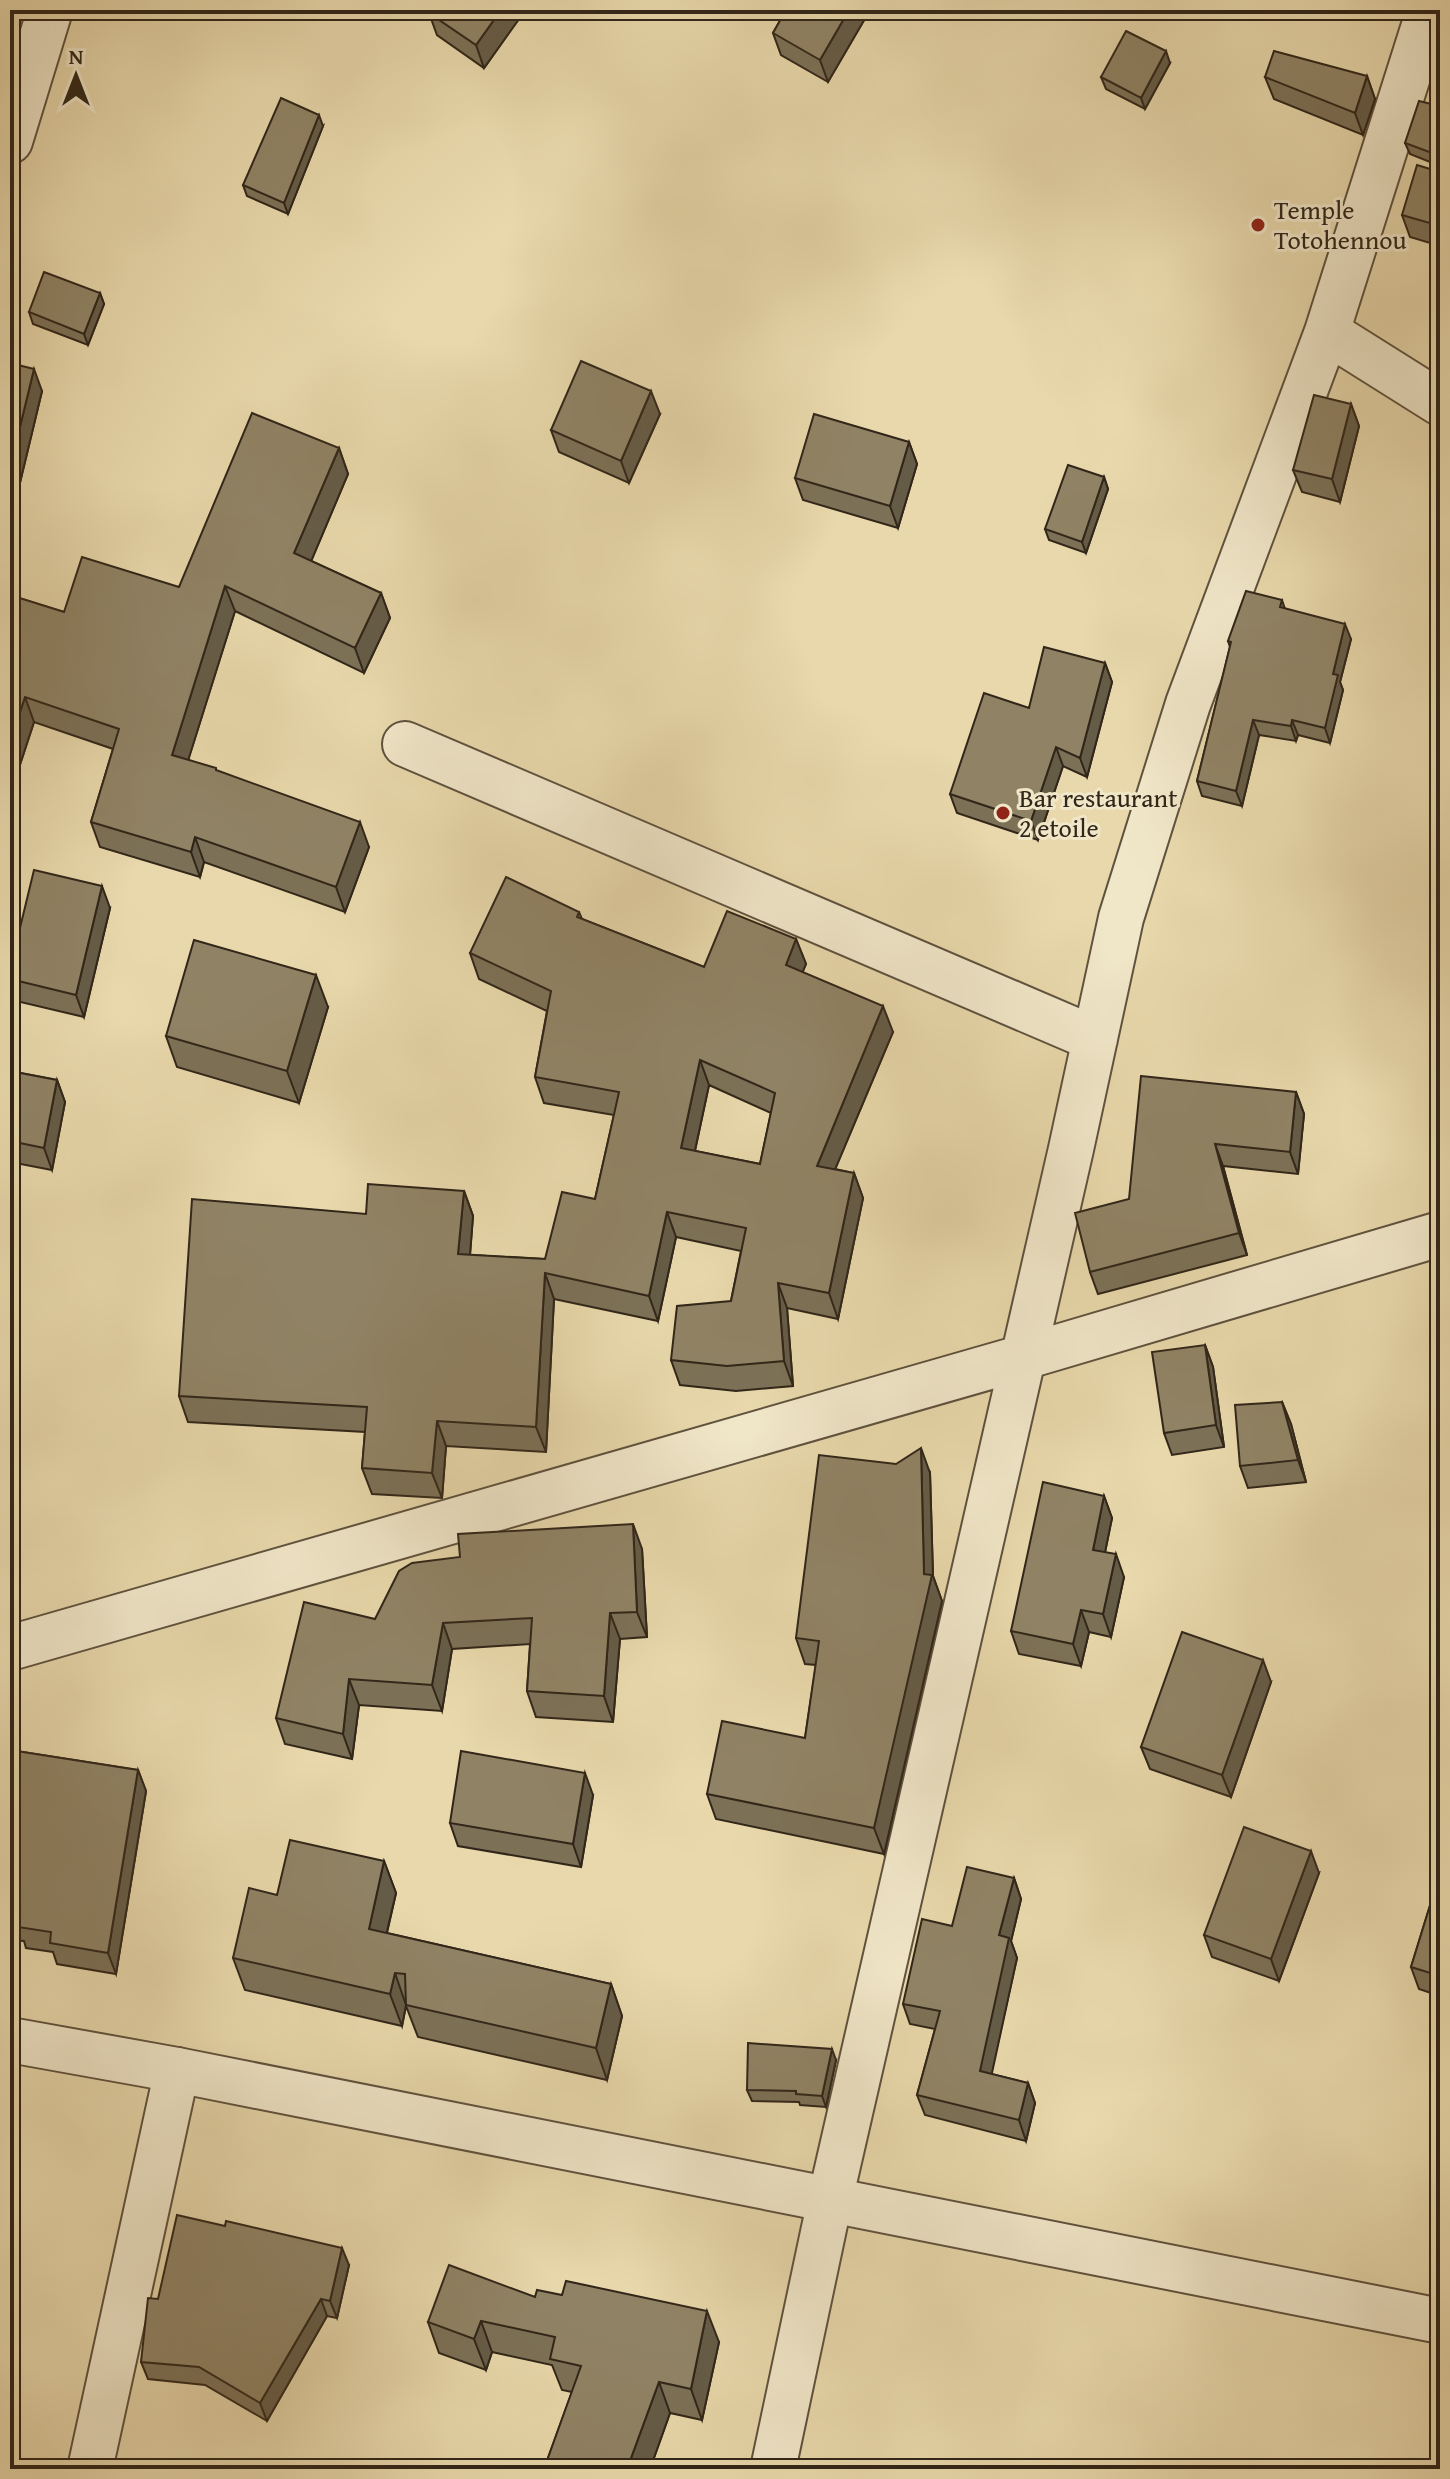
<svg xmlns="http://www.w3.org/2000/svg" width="1450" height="2479" font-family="'Gentium Book Plus',serif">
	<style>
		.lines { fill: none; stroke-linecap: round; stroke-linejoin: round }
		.minor-casing { stroke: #5f523e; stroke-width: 48 }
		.tertiary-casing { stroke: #5f523e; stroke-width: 48 }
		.minor { stroke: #f0e6c8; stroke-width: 44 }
		.tertiary { stroke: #f0e6c8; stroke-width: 44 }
		.wall { fill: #7c7157; stroke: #312619; stroke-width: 2; fill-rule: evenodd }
		.shaded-wall { fill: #655c47; stroke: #312619; stroke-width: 2 }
		.building { fill: #908365; stroke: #312619; stroke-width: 2; fill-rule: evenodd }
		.poi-dot { fill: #8f2418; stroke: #f0e6c8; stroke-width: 3 }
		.labels { text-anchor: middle; stroke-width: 6; stroke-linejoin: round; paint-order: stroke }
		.poi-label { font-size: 26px; fill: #312619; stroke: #f0e6c8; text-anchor: start }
	</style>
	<rect width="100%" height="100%" fill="#e8d8ab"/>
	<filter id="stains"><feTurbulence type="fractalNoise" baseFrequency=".0025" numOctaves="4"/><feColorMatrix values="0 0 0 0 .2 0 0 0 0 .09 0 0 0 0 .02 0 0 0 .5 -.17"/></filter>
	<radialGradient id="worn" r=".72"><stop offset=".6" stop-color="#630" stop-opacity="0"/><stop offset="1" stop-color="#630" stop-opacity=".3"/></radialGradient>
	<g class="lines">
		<defs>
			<path id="minor" d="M10,141L50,10
				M1327,332L1440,403
				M405,744L1095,1039
				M10,1648L1024,1357L1440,1234
				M90,2469L177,2070
				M773,2469L830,2200L1071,1149L1121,918L1188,704L1327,332L1429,10"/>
			<path id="tertiary" d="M10,2040L177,2070L1440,2321"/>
		</defs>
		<use href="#minor" class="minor-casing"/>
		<use href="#tertiary" class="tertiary-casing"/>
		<use href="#minor" class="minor"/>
		<use href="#tertiary" class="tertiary"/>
	</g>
	<path class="wall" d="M786,10H870L828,82L781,55L773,33Z
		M524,12L484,68L437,35L429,13Z
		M1170,63L1145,109L1106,89L1101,77Z
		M1367,76L1375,99L1363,135L1274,99L1265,77Z
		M1440,106V166L1410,154L1405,143Z
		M323,126L288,214L247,196L243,185Z
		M1440,172V246L1410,237L1402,215Z
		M100,293L104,304L88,345L33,324L29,312Z
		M10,363L42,391L18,491L10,488Z
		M1351,404L1359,426L1340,502L1302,492L1293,470Z
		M660,414L629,483L559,452L551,430Z
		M909,442L917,464L898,528L803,500L795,478Z
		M339,448L348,474L311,561L381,593L390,618L364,673L235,611L188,760L217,771L369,847L345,912L204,862L200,877L100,847L91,822L113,749L34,722L10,795V595L64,612L179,587Z
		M1104,477L1108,489L1086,553L1049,540L1045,529Z
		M1282,600L1285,609L1351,639L1340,682L1343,690L1330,743L1298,735L1296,741L1259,735L1242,806L1202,796L1197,781L1230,647L1228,641Z
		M1105,663L1112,682L1087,777L1063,766L1038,840L957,813L950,794L1029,708Z
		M110,908L84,1017L16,1001L10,984V969Z
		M579,912L582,919L704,967L796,939L806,964L802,972L893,1032L835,1169L854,1173L863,1198L838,1319L787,1308L793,1386L736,1391L680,1385L671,1360L731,1301L741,1251L676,1237L658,1321L554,1299L546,1452L446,1446L442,1498L372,1494L362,1468L365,1432L188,1422L179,1396L366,1214L464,1191L473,1216L470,1255L545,1259L595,1199L614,1115L544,1103L535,1077L547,1011L479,979L470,953ZM709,1085L771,1113L760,1164L695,1151Z
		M328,1007L299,1103L177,1067L166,1036Z
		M10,1071L57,1080L65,1102L52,1170L10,1162Z
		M1296,1092L1304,1114L1298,1174L1223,1166L1247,1255L1098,1294L1090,1272L1129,1199Z
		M1205,1345L1213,1367L1224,1447L1172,1455L1164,1433Z
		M1282,1402L1291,1424L1306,1482L1248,1488L1240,1466Z
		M930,1473L933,1576L942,1601L884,1854L716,1819L707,1794L805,1738L816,1665L805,1664L796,1638Z
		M1104,1496L1112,1518L1105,1552L1124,1577L1111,1637L1089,1632L1081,1666L1019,1654L1011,1631Z
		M642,1549L647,1637L620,1639L613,1722L536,1717L527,1691L530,1644L452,1649L442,1711L359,1705L352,1759L285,1744L276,1718L375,1619Z
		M1271,1682L1231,1797L1150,1769L1141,1747Z
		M10,1750L138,1770L146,1791L116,1974L57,1964L53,1952L26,1948L24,1941L10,1940Z
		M593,1795L581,1867L458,1846L450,1823Z
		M384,1861L396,1893L387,1933L611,1984L622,2016L607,2080L418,2037L406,2006L402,2026L245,1990L233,1958L277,1895Z
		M1319,1873L1279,1981L1212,1957L1204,1935Z
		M1440,1873V1996L1419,1989L1411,1967Z
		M1014,1878L1021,1899L1011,1941L1017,1958L991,2074L1028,2083L1035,2103L1026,2141L925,2115L917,2095L935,2029L910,2024L903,2004L952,1926Z
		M836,2060L826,2107L800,2105L799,2102L752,2101L747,2090Z
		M349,2265L337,2318L327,2316L267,2421L205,2385L148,2379L141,2362L158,2299Z
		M535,2297L719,2342L702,2420L670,2413L650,2469H544L572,2392L562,2390L552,2365L492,2352L486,2370L439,2353L428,2322Z"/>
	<path class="shaded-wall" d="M501,10H523L524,12L484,68L476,45Z
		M849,10H870L828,82L820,60Z
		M1166,51L1170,63L1145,109L1141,98Z
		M1367,76L1375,99L1363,135L1355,113Z
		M319,115L323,126L288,214L284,203Z
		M100,293L104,304L88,345L84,334Z
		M34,369L42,391L18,491L10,468Z
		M651,391L660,414L629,483L621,461Z
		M1351,404L1359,426L1340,502L1332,479Z
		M909,442L917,464L898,528L890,506Z
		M339,448L348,474L304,578L294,553Z
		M1104,477L1108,489L1086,553L1082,542Z
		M225,586L235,611L182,780L172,755Z
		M381,593L390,618L364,673L355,648Z
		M1345,624L1351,639L1340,682L1343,690L1330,743L1325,728L1333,674Z
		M1105,663L1112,682L1087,777L1080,758Z
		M25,697L34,722L10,795V742Z
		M1253,720L1259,735L1242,806L1236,791Z
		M1292,720L1298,735L1296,741L1291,726Z
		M1056,747L1063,766L1038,840L1031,821Z
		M360,822L369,847L345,912L336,887Z
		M195,837L204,862L200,877L191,852Z
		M102,886L110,908L84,1017L76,995Z
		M796,939L806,964L795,991L786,965Z
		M316,975L328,1007L299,1103L287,1071Z
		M883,1006L893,1032L826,1191L817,1166Z
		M700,1060L709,1085L690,1173L681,1148Z
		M57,1080L65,1102L52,1170L44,1148Z
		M1296,1092L1304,1114L1298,1174L1290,1152Z
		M1215,1144L1223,1166L1247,1255L1239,1233Z
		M854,1173L863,1198L838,1319L829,1293Z
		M464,1191L473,1216L468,1280L458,1254Z
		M667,1212L676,1237L658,1321L649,1296Z
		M545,1273L554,1299L546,1452L536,1427Z
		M778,1283L787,1308L793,1386L784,1361Z
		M1205,1345L1213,1367L1224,1447L1216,1425Z
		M1282,1402L1291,1424L1306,1482L1298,1460Z
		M437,1421L446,1446L442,1498L432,1473Z
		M921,1448L930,1473L933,1576L942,1601L884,1854L874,1828L924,1574Z
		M1104,1496L1112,1518L1101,1572L1093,1550Z
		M633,1524L642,1549L647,1637L637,1612Z
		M1116,1554L1124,1577L1111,1637L1103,1614Z
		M1081,1610L1089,1632L1081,1666L1073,1644Z
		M610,1613L620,1639L613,1722L604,1696Z
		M443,1623L452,1649L442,1711L432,1685Z
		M1263,1660L1271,1682L1231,1797L1222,1775Z
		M349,1679L359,1705L352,1759L343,1734Z
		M138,1770L146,1791L116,1974L108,1953Z
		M585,1773L593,1795L581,1867L573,1844Z
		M1311,1851L1319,1873L1279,1981L1271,1959Z
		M384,1861L396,1893L380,1961L369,1929Z
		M1014,1878L1021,1899L1011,1941L1017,1958L988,2091L980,2071L999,1935Z
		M395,1973L406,2005L402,2026L390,1994Z
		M611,1984L622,2016L607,2080L596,2048Z
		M832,2049L836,2060L826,2107L822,2096Z
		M1028,2083L1035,2103L1026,2141L1019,2120Z
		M342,2248L349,2265L337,2318L330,2301Z
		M321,2299L327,2316L267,2421L260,2403Z
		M707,2311L719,2342L702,2420L691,2389Z
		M481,2321L492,2352L486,2370L474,2339Z
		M659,2382L670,2413L650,2469H627Z"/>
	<path class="building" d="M432,10H501L476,45L429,13Z
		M786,10H849L820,60L773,33Z
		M1126,31L1166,51L1141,98L1101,77Z
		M1274,51L1367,76L1355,113L1265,77Z
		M281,98L319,115L284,203L243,185Z
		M1419,101L1440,106V156L1405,143Z
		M1417,165L1440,172V226L1402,215Z
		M44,272L100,293L84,334L29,312Z
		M581,361L651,391L621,461L551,430Z
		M10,363L34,369L10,468Z
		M1314,395L1351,404L1332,479L1293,470Z
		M252,413L339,448L294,553L381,593L355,648L225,586L172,755L216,768V770L360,822L336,887L195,837L191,852L91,822L119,729L25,697L10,742V595L64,612L82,557L179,587Z
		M814,414L909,442L890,506L795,478Z
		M1068,465L1104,477L1082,542L1045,529Z
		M1246,591L1282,600L1280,607L1345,624L1333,674L1338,675L1325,728L1292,720L1291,726L1253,720L1236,791L1197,781L1231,642L1228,641Z
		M1044,647L1105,663L1080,758L1056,747L1031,821L950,794L984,693L1029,708Z
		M34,870L102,886L76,995L10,979V969Z
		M506,877L579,912L577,917L704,967L727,911L796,939L786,965L883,1006L817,1166L854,1173L829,1293L778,1283L784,1361L727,1366L671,1360L677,1306L731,1301L746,1228L667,1212L649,1296L545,1273L536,1427L437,1421L432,1473L362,1468L367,1407L179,1396L192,1199L366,1214L368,1184L464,1191L458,1254L545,1259L562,1192L595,1199L619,1092L535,1077L551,991L470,953ZM700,1060L775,1093L760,1164L681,1148Z
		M194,940L316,975L287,1071L166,1036Z
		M10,1071L57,1080L44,1148L10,1141Z
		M1141,1076L1296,1092L1290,1152L1215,1144L1239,1233L1090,1272L1075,1213L1129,1199Z
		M1205,1345L1216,1425L1164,1433L1152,1352Z
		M1282,1402L1298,1460L1240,1466L1235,1405Z
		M921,1448L924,1574L932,1575L874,1828L707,1794L722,1721L805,1738L819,1641L796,1638L819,1455L896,1464Z
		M1043,1482L1104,1496L1093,1550L1116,1554L1103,1614L1081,1610L1073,1644L1011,1631Z
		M633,1524L637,1612L610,1613L604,1696L527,1691L532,1618L443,1623L432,1685L349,1679L343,1734L276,1718L304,1602L375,1619L399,1571L412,1563L460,1557L458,1534Z
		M1182,1632L1263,1660L1222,1775L1141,1747Z
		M10,1750L138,1770L108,1953L50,1943L51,1932L18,1927L19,1920H10Z
		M461,1751L585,1773L573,1844L450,1823Z
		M1244,1827L1311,1851L1271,1959L1204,1935Z
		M290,1840L384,1861L369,1929L611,1984L596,2048L406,2005L405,1974L395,1973L390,1994L233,1958L249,1888L277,1895Z
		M967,1867L1014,1878L999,1935L1009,1938L980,2071L1028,2083L1019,2120L917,2095L940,2011L903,2004L922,1919L952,1926Z
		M1440,1873V1976L1411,1967Z
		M748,2043L832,2049L822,2096L796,2094V2091L747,2090Z
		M177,2215L225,2226L226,2221L342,2248L330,2301L321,2299L260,2403L199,2367L141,2362L148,2298L158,2299Z
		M449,2265L535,2297L537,2290L562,2295L566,2281L707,2311L691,2389L659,2382L627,2469H544L581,2366L550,2359L555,2337L481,2321L474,2339L428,2322Z"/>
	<g class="poi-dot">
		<circle cx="1258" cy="225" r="8"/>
		<circle cx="1003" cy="813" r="8"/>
	</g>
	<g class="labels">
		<g class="poi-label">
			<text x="1274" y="219">Temple<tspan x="1274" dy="30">Totohennou</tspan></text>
			<text x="1019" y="807">Bar restaurant<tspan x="1019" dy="30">2 etoile</tspan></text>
		</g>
	</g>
	<rect width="1450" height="2479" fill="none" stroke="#e8d8ab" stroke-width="40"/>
	<rect x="12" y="12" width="1426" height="2455" fill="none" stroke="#312619" stroke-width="4"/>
	<rect x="20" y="20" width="1410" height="2439" fill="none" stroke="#312619" stroke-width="2"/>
	<g transform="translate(76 76)" stroke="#f0e6c8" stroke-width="6" paint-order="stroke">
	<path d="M0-6L14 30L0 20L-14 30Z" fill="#312619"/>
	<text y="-12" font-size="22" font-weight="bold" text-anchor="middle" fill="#312619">N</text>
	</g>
	<rect width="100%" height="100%" filter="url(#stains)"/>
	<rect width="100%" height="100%" fill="url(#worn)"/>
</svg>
